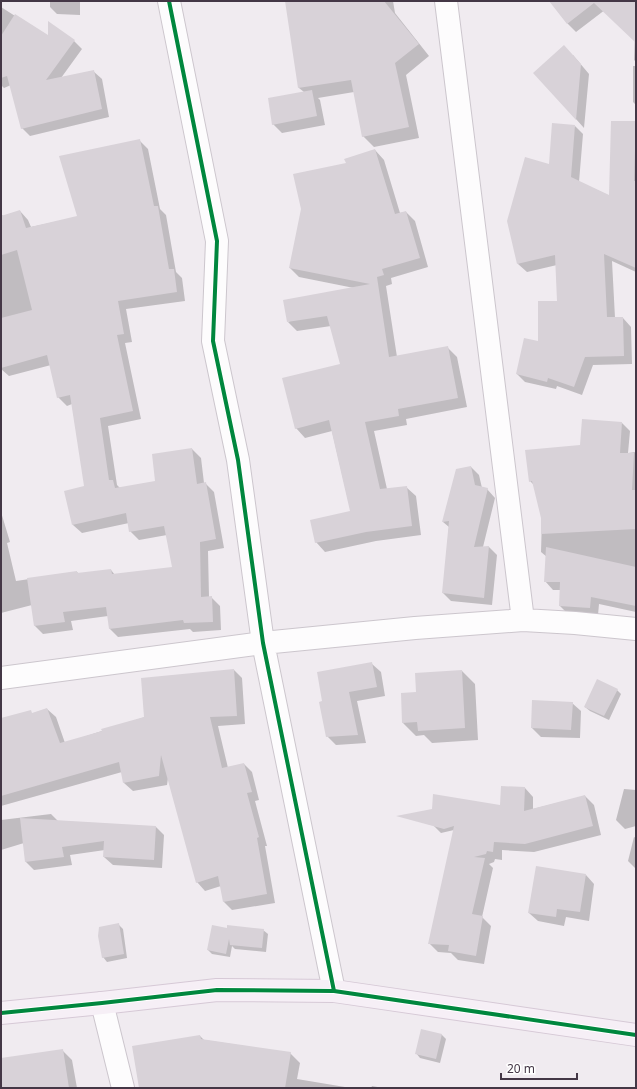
<svg xmlns="http://www.w3.org/2000/svg" width="637" height="1089" font-family="'Noto Sans',sans-serif">
	<style>
		.shadow { fill: #0003 }
		.building { fill: #d8d2d8 }
		.lines { fill: none; stroke-linecap: round; stroke-linejoin: round }
		.street-casing { stroke: #ccc6cd; stroke-width: 24 }
		.secondary-casing { stroke: #d6c9d6; stroke-width: 24 }
		.street { stroke: #fdfcfd; stroke-width: 22 }
		.secondary { stroke: #f6eff6; stroke-width: 22 }
		.cycleway-casing { stroke: #fff; stroke-width: 6 }
		.cycleway { stroke: #00873e; stroke-width: 4 }
	</style>
	<rect width="100%" height="100%" fill="#f0ebf0"/>
	<path class="shadow" d="M50,1H80V15L57,14L50,7Z
		M286,1H393L395,13L429,56L406,75L419,138L374,147L363,136L354,92L318,98L320,100L325,125L282,133L273,124L304,92L299,88Z
		M550,1H612L614,3L576,32L568,24Z
		M636,3V62L634,60Z
		M1,7L48,37L74,41L82,49L61,78L93,71L102,79L109,117L30,136L22,128L11,85L4,88L1,85Z
		M573,55L589,74L584,128L535,73Z
		M633,66H636V105L633,102Z
		M635,122L636,272L612,261L615,318H623L631,327L632,364L593,365L582,395L557,386L556,389L525,382L517,374L539,342L558,302L557,265L527,272L518,264L549,165L575,126L583,134L579,182L610,196Z
		M139,140L148,149L160,209L166,215L176,272L182,278L185,301L126,309L132,342L125,343L141,419L108,426L117,485L120,488L156,482L192,449L201,458L204,483H205L214,492L224,548L208,551L209,597H211L220,606L221,630L193,632L190,629L118,637L110,629L108,616L71,621L73,630L43,634L35,626L32,605L1,613V512L10,542L7,543L16,581L77,572L79,574L111,570L115,575L173,568L167,535L139,540L130,531L129,523L82,533L73,525L66,492L85,487L72,404L67,406L58,397L51,365L9,376L1,369V214L3,216L20,211L28,220L31,227L78,217Z
		M375,150L384,160L400,213L406,212L415,221L428,267L391,278L392,284L386,286L397,357L447,347L457,357L467,407L406,419L407,425L374,431L387,489L406,487L416,496L421,535L376,541L325,552L316,542L351,512L332,431L305,438L296,428L341,364L331,326L297,331L288,322L354,288L299,277L290,268L347,164Z
		M622,423L630,431L628,453L636,452V612L599,604L598,615L568,614L560,606L561,590H553L545,581L547,557L541,552L542,518L535,486L530,481L581,446Z
		M471,467L479,475L482,488L487,489L495,498L483,547H489L497,555L492,605L451,601L443,593L449,527L443,522Z
		M372,664L381,672L385,696L357,701L366,743L336,745L327,736L323,702Z
		M234,670L242,678L245,724L218,726L228,768L244,764L252,772L259,800L255,801L267,846H265L275,903L232,910L224,902L221,886L205,891L197,882L168,778L167,785L133,791L124,783L122,772L1,806V756L47,709L56,717L65,743L145,717Z
		M462,671L475,684L478,740L432,743L424,735L416,736L403,723L402,694L417,693Z
		M617,690L621,694L609,720L590,711L585,707Z
		M533,701L572,703L581,711L580,738L541,737L532,728Z
		M525,788L533,797V809L585,796L594,805L601,835L534,852L502,850V860L495,859L494,862L489,864L493,868L482,917L491,926L484,964L458,960L451,953L438,952L429,943L454,830L441,833L432,824L501,807Z
		M624,789L636,790V826L625,829L616,820Z
		M51,814L58,821L156,827L164,835L162,868L113,865L104,857L105,850L70,855L72,865L34,870L26,862L24,843L1,850V820Z
		M634,837L636,838V869L628,861Z
		M586,875L594,884L589,921L566,917L564,926L538,921L529,913Z
		M118,924L123,929L127,958L107,962L103,957Z
		M228,929L263,930L268,934L266,952L235,949L232,946L230,957L212,954L208,950Z
		M422,1030L442,1035L446,1039L440,1063L420,1058L416,1053Z
		M200,1036L204,1040L290,1053L300,1063L297,1079L351,1088H140Z
		M62,1050L72,1060L77,1088H1V1059Z
		M372,1086L383,1088H371Z"/>
	<path class="building" d="M285,1H384L419,44L395,63L409,127L362,137L351,80L298,88Z
		M549,1H636V43L594,3L567,24Z
		M15,14L48,35V21L75,40L46,80L94,70L102,109L21,129L7,76L1,78V36Z
		M564,45L581,64L576,120L533,73Z
		M312,90L317,116L272,125L268,98Z
		M611,121H636L634,181H636V268L604,254L607,317H623L624,356L585,357L574,387L548,378L547,382L516,374L524,338L538,341V301H557L555,255L517,264L507,221L525,157L549,164L552,123L575,125L571,177L609,195Z
		M140,139L154,206H158L169,269H174L177,292L118,301L124,334L117,335L133,411L100,418L109,480H113L115,488L155,481L152,454L192,448L197,484L206,482L216,539L200,542L201,597L212,596L213,622L184,623L183,620L109,629L106,607L63,612L65,622L34,626L27,578L77,571V573L111,569L112,574L172,567L164,526L129,532L126,513L72,525L64,491L84,486L70,395L57,398L47,355L1,368V318L32,310L17,250L1,255V216L20,210L26,228L77,216L59,156Z
		M375,149L395,214L406,211L420,258L382,269L384,275L377,277L389,357L448,346L458,398L398,409L399,416L365,422L380,489L407,486L412,526L366,532L315,543L310,520L350,511L329,420L295,429L282,378L340,364L327,316L287,322L283,300L370,284L289,268L301,209L293,174L346,163L344,159Z
		M582,419L622,422L620,453H634L632,490H636V529L541,534V518L532,481L529,482L525,450L580,445Z
		M471,466L475,485L488,488L474,547L489,546L484,598L442,593L449,521L442,522L456,469Z
		M546,547L636,567V606L591,597L590,608L559,606L560,582H544Z
		M372,662L377,687L349,692L358,735L326,737L319,702L322,701L317,672Z
		M234,669L237,716L210,717L222,768L244,763L252,792L247,793L259,837L257,838L267,894L223,902L218,876L196,883L161,755L159,776L123,783L119,762L1,796V718L31,710L32,713L47,708L60,743L102,731L101,729L144,717L141,678Z
		M462,670L465,728L418,731L417,722L402,723L401,693L416,692L415,673Z
		M597,679L618,689L604,716L584,707Z
		M532,700L573,702L571,730L531,728Z
		M501,786L525,787L524,811L585,795L593,826L525,844L494,842L493,852L487,851L486,854L474,857L485,858L472,914L483,916L476,956L448,951L449,945L428,944L454,826L444,829L396,816L432,809L433,794L500,805Z
		M20,818L156,826L154,860L103,857L104,841L62,847L64,857L25,862Z
		M536,866L586,874L580,912L557,909L556,917L528,913Z
		M119,923L124,954L102,958L98,936L99,927Z
		M212,925L227,928V925L264,929L262,948L230,945L229,939L226,954L207,950Z
		M421,1029L442,1034L436,1059L415,1054Z
		M200,1035L201,1039L291,1052L285,1088H139L132,1046Z
		M63,1049L69,1088H1V1058Z"/>
	<g class="lines">
		<defs>
			<path id="street" d="M169,1L217,241L213,341L238,460L263,643L334,991
				M446,1L523,620
				M1,678L263,643L415,628L523,620L575,623L636,629
				M102,1003L123,1088"/>
			<path id="secondary" d="M1,1013L102,1003L217,990L334,991L636,1035"/>
		</defs>
		<use href="#street" class="street-casing"/>
		<use href="#secondary" class="secondary-casing"/>
		<use href="#street" class="street"/>
		<use href="#secondary" class="secondary"/>
		<defs>
			<path id="cycleway" d="M169,1L217,241L213,341L238,460L263,643L334,991
				M1,1013L102,1003L217,990L334,991L636,1035"/>
		</defs>
		<use href="#cycleway" class="cycleway-casing"/>
		<use href="#cycleway" class="cycleway"/>
	</g>
	<rect width="637" height="1089" fill="none" stroke="#443746" stroke-width="4"/>
	<path d="M501 1073v6h76v-6" fill="none" stroke="#443746" stroke-width="2"/>
	<text x="507" y="1073" font-size="12" fill="#443746" stroke="#ffffff" stroke-width="3" paint-order="stroke">20 m</text>
</svg>
